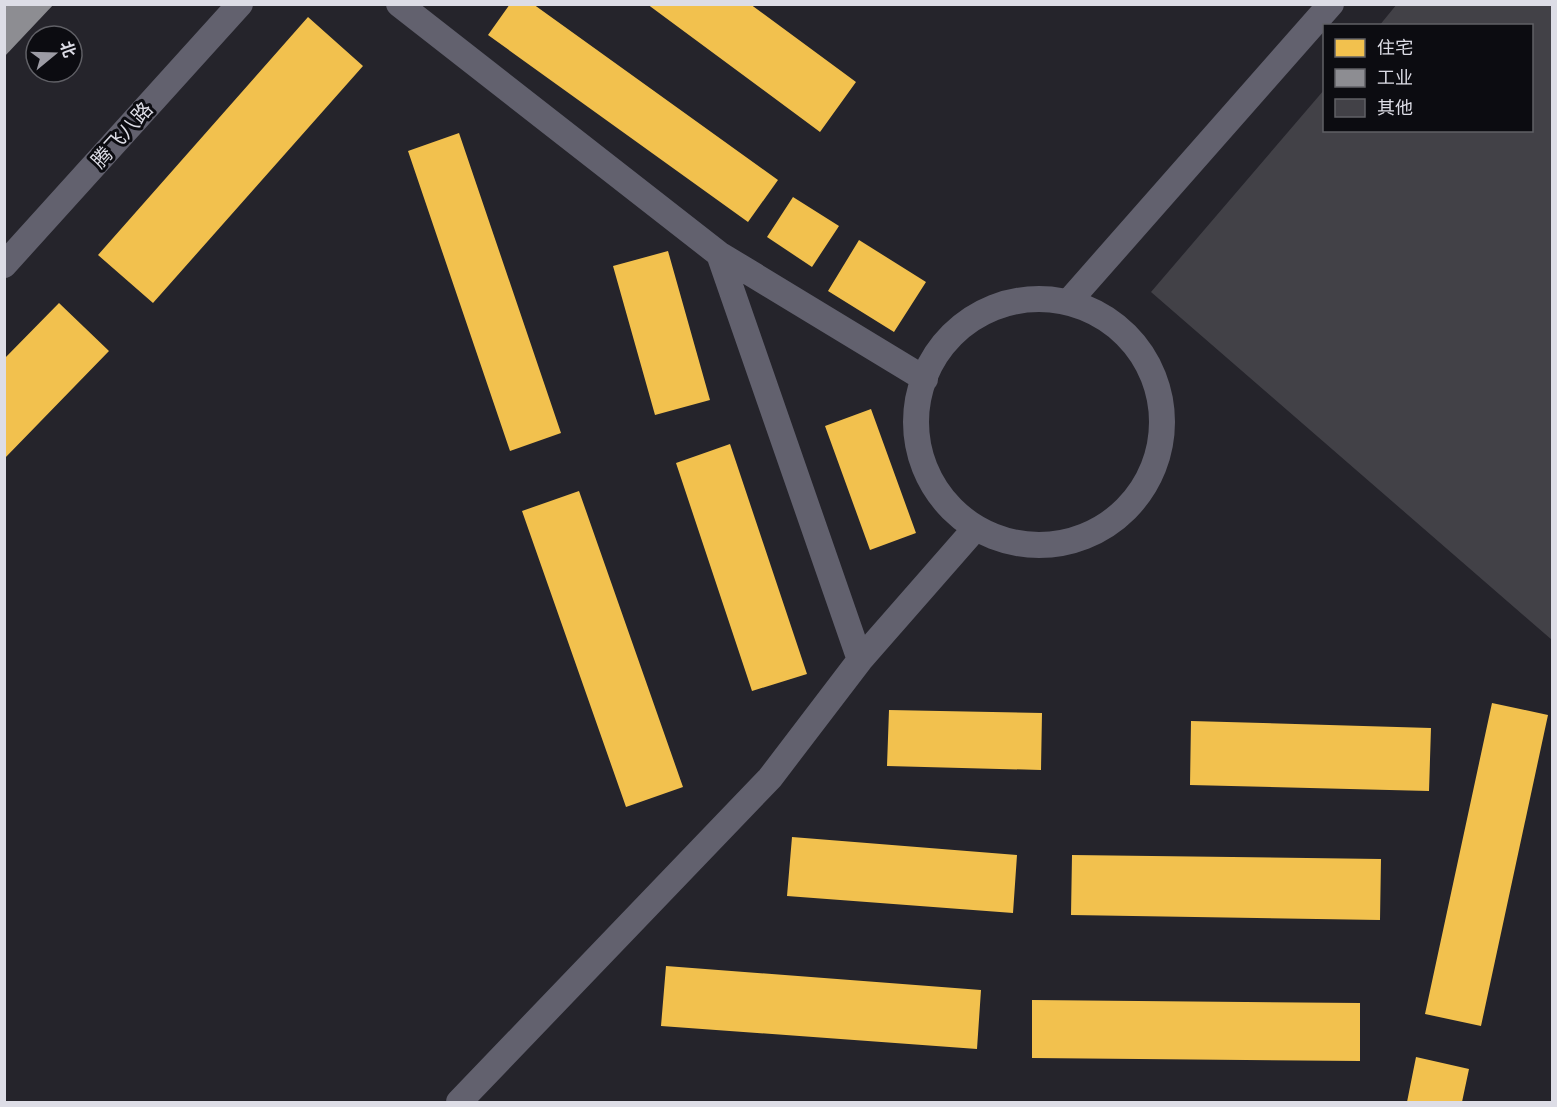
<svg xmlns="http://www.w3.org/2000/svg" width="1557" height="1107" font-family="Quicksand,'Noto Sans SC',sans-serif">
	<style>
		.homes { fill: #f2c14e }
		.industry { fill: #8d8d92 }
		.building { fill: #424147 }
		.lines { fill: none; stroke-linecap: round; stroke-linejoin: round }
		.minor { stroke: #62616e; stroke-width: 26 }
		.labels { text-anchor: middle; stroke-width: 6; stroke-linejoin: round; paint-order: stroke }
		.street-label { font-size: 20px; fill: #dddde6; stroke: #0c0c11 }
	</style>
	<rect width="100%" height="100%" fill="#25242b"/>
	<path class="homes" d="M510,4H533L778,180L748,222L488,35Z
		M647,4H750L856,82L820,132Z
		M308,17L363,66L153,303L98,255Z
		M459,133L561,433L510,451L408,151Z
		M793,197L839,226L812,267L767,237Z
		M859,240L926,282L894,332L828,291Z
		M668,251L710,400L655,415L613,266Z
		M59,303L109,351L4,459V359Z
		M871,409L916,533L870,550L825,426Z
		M730,444L807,674L752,691L676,463Z
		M579,491L683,787L626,807L522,511Z
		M1492,703L1548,715L1481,1026L1425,1014Z
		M889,710L1042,713L1041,770L887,766Z
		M1191,721L1431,728L1429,791L1190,785Z
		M792,837L1017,855L1013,913L787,896Z
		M1072,855L1381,859L1380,920L1071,915Z
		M666,966L981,990L977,1049L661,1026Z
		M1032,1000L1360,1003V1061L1032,1058Z
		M1416,1057L1469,1069L1462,1102H1407Z"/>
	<path class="industry" d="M4,4H54L4,57Z"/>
	<path class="building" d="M1397,4H1552V640L1151,292L1324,90V130H1532V26H1379Z"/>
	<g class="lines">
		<path class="minor" d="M399,4L719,254L860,660L770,778L459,1102
			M719,254L925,379
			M4,265L240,4
			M916 422a123 123 0 1 1 246 0a123 123 0 1 1-246 0Z
			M1071,299L1331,4
			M860,660L973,531"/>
	</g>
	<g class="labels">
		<g class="street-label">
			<text transform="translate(122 135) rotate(-48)" y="7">腾飞八路</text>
		</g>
	</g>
	<rect width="1557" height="1107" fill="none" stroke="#dddde6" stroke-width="12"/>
	<rect x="1323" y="24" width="210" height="108" fill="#0c0c11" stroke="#606066" stroke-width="1.5"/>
	<rect x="1335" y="39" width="30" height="18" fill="#f2c14e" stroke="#606066" stroke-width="1.5"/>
	<text x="1377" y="54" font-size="18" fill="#dddde6">住宅</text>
	<rect x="1335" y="69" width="30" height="18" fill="#8d8d92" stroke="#606066" stroke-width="1.5"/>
	<text x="1377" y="84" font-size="18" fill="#dddde6">工业</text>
	<rect x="1335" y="99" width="30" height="18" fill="#424147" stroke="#606066" stroke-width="1.5"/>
	<text x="1377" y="114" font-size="18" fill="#dddde6">其他</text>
	<g transform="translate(54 54) rotate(71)"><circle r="28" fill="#0c0c11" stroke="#606066" stroke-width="1.5"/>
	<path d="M0-4.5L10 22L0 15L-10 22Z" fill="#9d9ca5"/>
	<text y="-9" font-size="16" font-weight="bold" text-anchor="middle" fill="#dddde6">北</text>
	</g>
</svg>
